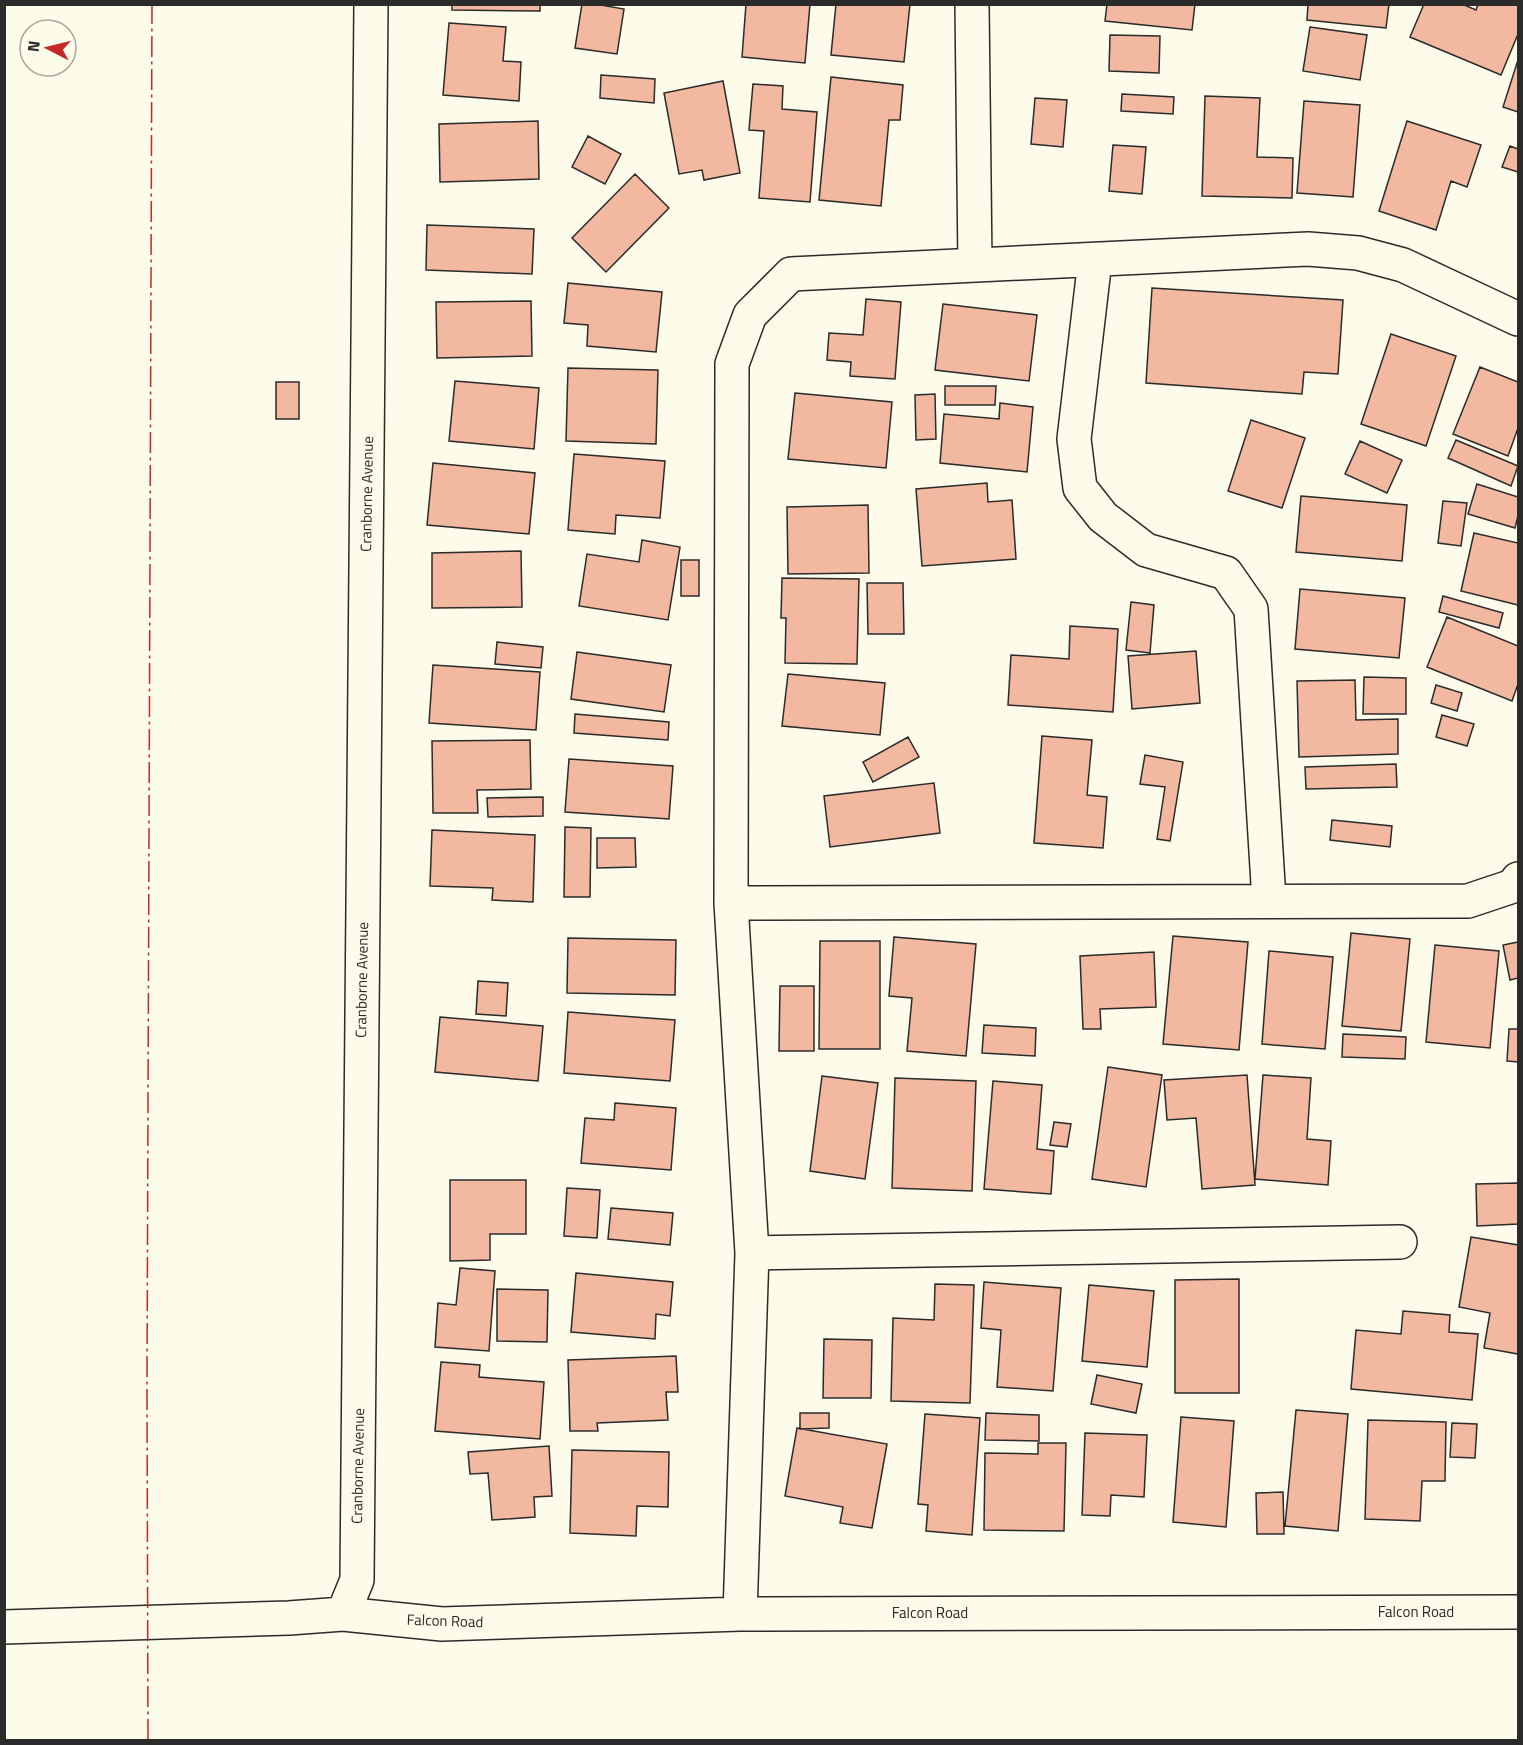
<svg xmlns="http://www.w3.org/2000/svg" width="1523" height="1745" font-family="'Titillium Web',sans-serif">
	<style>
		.building { fill: #f2b8a0; stroke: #2b2b2b; stroke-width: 1.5 }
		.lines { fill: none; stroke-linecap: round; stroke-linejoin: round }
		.minor-casing { stroke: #2b2b2b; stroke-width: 36 }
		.minor { stroke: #fdfbea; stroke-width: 33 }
		.power { stroke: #c62828; stroke-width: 1.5; stroke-dasharray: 21 4.5 3 4.5; stroke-linecap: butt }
		.labels { text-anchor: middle; stroke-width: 4.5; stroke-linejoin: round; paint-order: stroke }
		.street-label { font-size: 15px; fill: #2b2b2b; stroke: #fdfbea }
	</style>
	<rect width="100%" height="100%" fill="#fdfbea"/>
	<path class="building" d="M452,4H540V11L452,10Z
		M582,4H595L624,9L617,54L575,48Z
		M746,4H810L805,63L742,57Z
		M836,4H910L904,62L831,55Z
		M1107,4H1195L1192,30L1105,21Z
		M1308,4H1389L1386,28L1307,20Z
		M1424,4H1462L1476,10L1478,4H1518V34L1501,75L1410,37Z
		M449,23L506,27L503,61L521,62L519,101L443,95Z
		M1310,27L1367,35L1360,80L1303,71Z
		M1110,35L1160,36L1159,73L1109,71Z
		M1518,60V112L1503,107Z
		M601,75L655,79L654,103L600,98Z
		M831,77L903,85L900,120H889L881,206L819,200Z
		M723,81L740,173L704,180L702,170L679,174L664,93Z
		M753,84L783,86L782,109L817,112L810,202L759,198L764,131L749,130Z
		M1122,94L1174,97L1173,114L1121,111Z
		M1205,96L1260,98L1257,157L1293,158L1292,198L1202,196Z
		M1035,98L1067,100L1063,147L1031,144Z
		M1304,101L1360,105L1353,197L1297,193Z
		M538,121L539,179L440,182L439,124Z
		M1407,121L1481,145L1467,187L1451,181L1436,230L1379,211Z
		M588,136L621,154L605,184L572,167Z
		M1113,145L1146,147L1142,194L1109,191Z
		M1510,146L1518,149V172L1502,167Z
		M635,174L669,208L606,272L572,238Z
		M427,225L534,229L532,274L426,270Z
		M568,283L662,292L656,352L587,346L588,325L564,323Z
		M1152,288L1343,300L1338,374L1304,372L1302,394L1146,383Z
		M866,299L901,302L895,379L850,376L851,362L827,360L829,333L863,335Z
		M531,301L532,356L437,358L436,302Z
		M943,304L1037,315L1029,381L935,370Z
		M1391,334L1456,356L1426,446L1361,424Z
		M1480,367L1518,382V428L1508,456L1453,434Z
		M568,368L658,370L656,444L566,441Z
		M455,381L539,388L534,449L449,441Z
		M276,382H299V419H276Z
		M945,386H996L995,405H945Z
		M795,393L892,402L886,468L788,459Z
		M935,394L936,439L916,440L915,395Z
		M1000,403L1033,407L1027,472L940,463L944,414L999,419Z
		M1251,420L1305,438L1282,508L1228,491Z
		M1456,440L1518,466L1511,486L1448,458Z
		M1360,441L1402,460L1387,493L1345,474Z
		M574,454L665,461L660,518L616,515L615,534L568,530Z
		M433,463L535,473L529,534L427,525Z
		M987,483L988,502L1012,500L1016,559L922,566L916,489Z
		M1477,484L1518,497V516L1515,528L1468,514Z
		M1301,496L1407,505L1402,561L1296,552Z
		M1443,501L1467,503L1461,546L1438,543Z
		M868,505L869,573L788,574L787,507Z
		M1474,533L1518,543V605L1461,591Z
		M642,540L680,547L668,620L579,606L587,554L639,562Z
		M521,551L522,607L432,608V553Z
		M681,560H699V596H681Z
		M782,578L859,579L857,664L785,663L786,618H781Z
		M867,583H903L904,634H868Z
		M1300,589L1405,598L1399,658L1295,649Z
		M1443,596L1503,613L1499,628L1439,612Z
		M1131,602L1154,605L1150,653L1126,650Z
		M1447,617L1518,646V684L1512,701L1427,667Z
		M1070,626L1118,629L1113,712L1008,705L1011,655L1069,659Z
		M497,642L543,647L541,668L495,664Z
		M1196,651L1200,703L1132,709L1128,656Z
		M577,652L671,665L664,712L571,699Z
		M433,665L540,672L536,730L429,723Z
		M788,674L885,683L880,735L782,726Z
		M1364,677L1406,678V714H1363Z
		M1355,680L1356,720L1398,719V754L1299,757L1297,681Z
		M1436,685L1462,693L1457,711L1431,703Z
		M575,714L669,722L668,740L574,733Z
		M1442,715L1474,724L1467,746L1436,737Z
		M1042,736L1092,740L1087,795L1107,797L1103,848L1034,843Z
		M908,737L919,757L873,782L863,762Z
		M530,740L531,789L477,790L478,813H433L432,741Z
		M1145,755L1183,762L1170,841L1157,839L1165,787L1140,784Z
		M569,759L673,766L669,819L565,812Z
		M1396,764L1397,787L1306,789L1305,767Z
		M934,783L940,833L830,847L824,796Z
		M543,797V816L488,817L487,798Z
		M1332,820L1392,826L1390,847L1330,840Z
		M565,827L591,828L590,897H564Z
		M432,830L535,835L533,902L492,900L493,888L430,886Z
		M597,838H635L636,867L597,868Z
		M1351,933L1410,939L1401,1031L1342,1026Z
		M1173,936L1248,942L1239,1050L1163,1044Z
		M894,937L976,944L966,1056L907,1051L912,998L889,996Z
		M568,938L676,940L675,995L567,993Z
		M820,941H880V1049H819Z
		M1518,942V978L1510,980L1503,945Z
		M1435,945L1499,951L1490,1048L1426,1042Z
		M1269,951L1333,957L1325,1049L1262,1044Z
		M1154,952L1156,1007L1100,1009L1101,1029H1083L1080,956Z
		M478,981L508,983L506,1016L476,1014Z
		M780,986H814V1051H779Z
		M568,1012L675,1020L670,1081L564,1073Z
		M440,1017L543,1026L538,1081L435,1072Z
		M984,1025L1036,1028L1035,1056L982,1053Z
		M1509,1029H1518V1062L1507,1061Z
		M1343,1034L1406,1037L1405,1059L1342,1057Z
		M1108,1067L1162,1075L1146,1187L1092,1179Z
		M1247,1075L1255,1185L1202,1189L1196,1118L1167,1120L1164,1080Z
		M1263,1075L1311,1078L1307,1139L1331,1141L1328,1185L1255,1179Z
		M822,1076L878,1083L865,1179L810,1171Z
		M895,1078L976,1081L972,1191L892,1188Z
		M993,1081L1042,1085L1037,1149L1054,1151L1051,1194L984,1189Z
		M615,1103L676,1108L671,1170L581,1163L585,1118L614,1120Z
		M1054,1122L1071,1124L1067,1147L1050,1145Z
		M450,1180H526V1234H490V1260L450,1261Z
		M1518,1183V1224L1477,1226L1476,1184Z
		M567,1188L600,1190L597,1238L564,1236Z
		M611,1208L673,1213L670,1245L608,1239Z
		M1471,1237L1518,1245V1354L1484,1348L1490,1313L1459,1307Z
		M460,1268L495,1271L489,1351L435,1347L438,1303L456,1305Z
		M576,1273L673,1282L670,1316L656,1314L655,1339L571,1332Z
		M1239,1279V1393H1175V1280Z
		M984,1282L1061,1288L1053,1391L997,1387L1001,1330L981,1328Z
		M935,1284L974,1285L970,1403L891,1401L893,1318L934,1320Z
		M1089,1285L1154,1291L1147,1367L1082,1361Z
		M497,1289L548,1290L547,1342L497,1341Z
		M1403,1311L1450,1315L1449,1332L1478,1334L1472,1400L1351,1389L1356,1330L1401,1334Z
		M824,1339L872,1340L871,1398H823Z
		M676,1356L678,1392H666L668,1420L597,1423L598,1431H570L568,1360Z
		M441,1362L480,1365L479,1377L544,1382L540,1439L435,1431Z
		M1097,1375L1142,1384L1136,1413L1091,1404Z
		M1296,1410L1348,1414L1338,1531L1285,1526Z
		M800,1413H829V1428L800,1429Z
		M986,1413L1039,1415V1441L985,1440Z
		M925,1414L980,1418L972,1535L926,1531L928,1505L918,1504Z
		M1181,1417L1234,1421L1226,1527L1173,1522Z
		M1368,1420L1446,1422L1445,1481H1422L1420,1521L1365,1519Z
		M1452,1423L1477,1424L1475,1458L1450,1457Z
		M797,1428L887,1444L872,1528L840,1523L843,1507L785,1496Z
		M1085,1433L1147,1435L1144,1497L1111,1495L1110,1516L1082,1515Z
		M1038,1443H1066L1064,1531L984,1530L985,1453L1038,1454Z
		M549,1446L552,1496L534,1497L535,1517L492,1520L488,1473L470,1474L468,1452Z
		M572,1450L669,1452L668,1507L637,1506L636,1536L570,1533Z
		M1283,1492L1284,1534H1257L1256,1493Z"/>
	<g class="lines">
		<defs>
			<path id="minor" d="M972,4L975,265
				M1095,260L1074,439L1080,488L1103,517L1146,550L1226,573L1251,609L1269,900
				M731,903L1468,901L1513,886L1518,879
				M752,1253L1400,1242
				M343,1614L442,1624L740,1614L1518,1612
				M740,1614L752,1253L731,903L732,364L750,315L791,274L1308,249L1358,253L1403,265L1518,319
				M4,1627L289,1618L343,1614L357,1580L371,4"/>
		</defs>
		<use href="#minor" class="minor-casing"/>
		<use href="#minor" class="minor"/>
		<path class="power" d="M148,1740L147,1384L152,4"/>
	</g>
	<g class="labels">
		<g class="street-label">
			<text transform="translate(367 494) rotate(-89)" y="5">Cranborne Avenue</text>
			<text transform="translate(362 980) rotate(-89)" y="5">Cranborne Avenue</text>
			<text transform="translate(358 1466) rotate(-89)" y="5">Cranborne Avenue</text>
			<text x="1416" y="1617">Falcon Road</text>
			<text x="930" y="1618">Falcon Road</text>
			<text transform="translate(445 1621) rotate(2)" y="5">Falcon Road</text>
		</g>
	</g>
	<rect width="1523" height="1745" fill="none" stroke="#2b2b2b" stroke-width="12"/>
	<g transform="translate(48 48) rotate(277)"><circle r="28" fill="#fdfbea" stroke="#a9a89e" stroke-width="1.5"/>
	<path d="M0-4.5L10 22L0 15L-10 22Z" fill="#c62828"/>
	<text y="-9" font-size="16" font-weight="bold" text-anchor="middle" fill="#2b2b2b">N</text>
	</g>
</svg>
